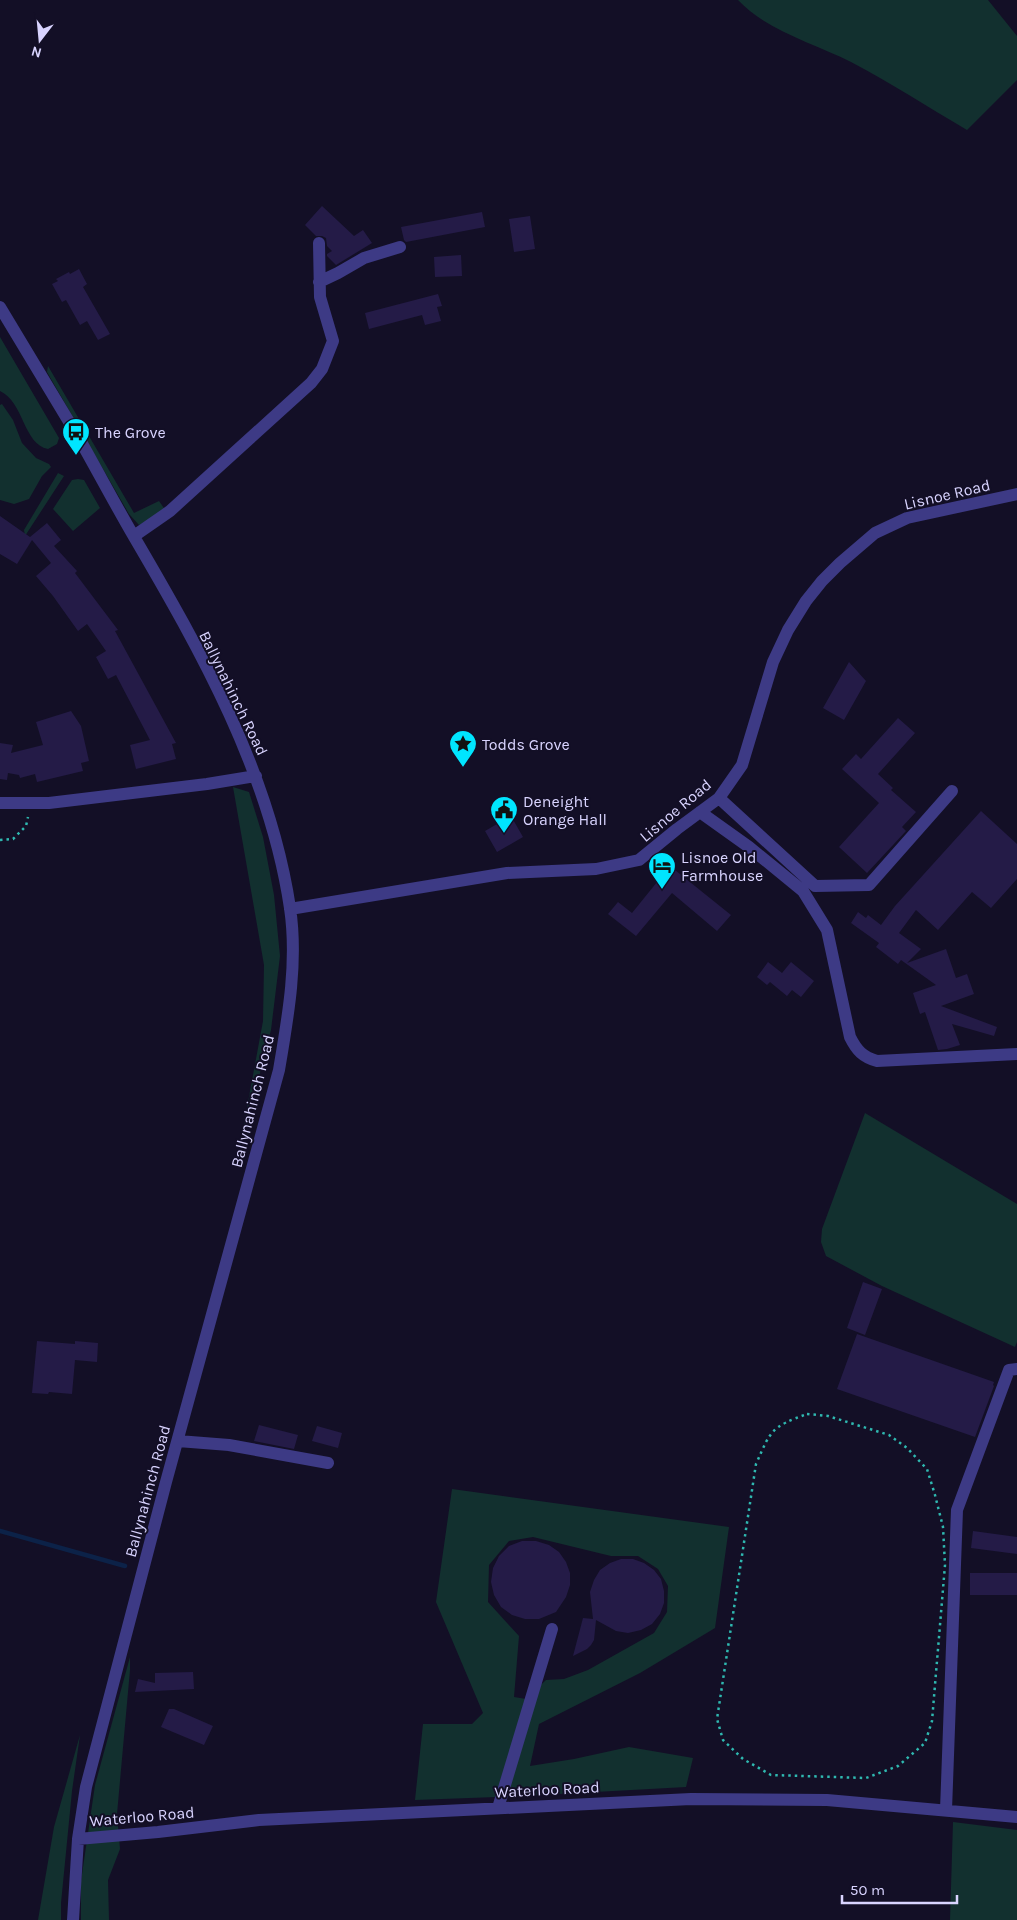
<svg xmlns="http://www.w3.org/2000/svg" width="1017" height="1920" font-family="Karla,sans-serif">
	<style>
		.green { fill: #12302f; fill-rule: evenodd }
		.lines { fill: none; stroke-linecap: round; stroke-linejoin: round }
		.stream { stroke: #0c2248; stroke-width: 4.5 }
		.building { fill: #241b47 }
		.path { stroke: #2fb8b0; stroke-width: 2.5; stroke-dasharray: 2.5 4; stroke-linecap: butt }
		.minor { stroke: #3d3a85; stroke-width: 12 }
		.labels { text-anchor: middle; stroke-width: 4; stroke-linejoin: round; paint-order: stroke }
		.poi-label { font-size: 16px; fill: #d9d4ff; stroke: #130f26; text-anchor: start }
		.street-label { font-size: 16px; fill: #d9d4ff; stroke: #130f26 }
	</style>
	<rect width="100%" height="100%" fill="#130f26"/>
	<path class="green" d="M738,0H988L1017,36V80L967,130C928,107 891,83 851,62C814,43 767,31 738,0Z
		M0,337L59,438L57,444L48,449C23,444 24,402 0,391Z
		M48,366L134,513L159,501L166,511L139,525L129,514L47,372Z
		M2,404L13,420L22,443L36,458L49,464L51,467L42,476L29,499L14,504L0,500V405Z
		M58,473L64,476L25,536L24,530Z
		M78,479L84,480L100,508L73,531L53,509L72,480Z
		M233,787L249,792L263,837L274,895L280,956L271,1030L236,1167L263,1021L264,965Z
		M865,1113L1017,1204V1342L1015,1347L882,1286L826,1256L821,1242L822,1229Z
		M452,1489L729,1527L715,1628L640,1673L539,1724L530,1766L574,1759L629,1747L693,1758L686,1787L522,1796L415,1800L423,1724H472L483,1713L436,1602ZM533,1537L611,1556H638L658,1569L668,1586L667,1612L654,1633L588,1670L564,1679L546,1680L526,1699L514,1697L519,1636L488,1602L489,1565L509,1541Z
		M130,1657V1670L117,1814L120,1849L108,1880L109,1920H81V1881L95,1785Z
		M80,1735L72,1791L61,1903V1920H38L54,1827Z
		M953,1822L1017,1830V1920H950Z"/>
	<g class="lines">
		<path class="stream" d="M0,1531L125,1566"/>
	</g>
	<path class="building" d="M322,206L354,236L363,230L372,243L336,265L327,256V254L332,251L327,246L326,238L322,236H316L305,225Z
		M482,212L485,227L406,242L404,240L401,227Z
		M530,216L535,249L514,252L509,219Z
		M461,255L462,276L435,277L434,257Z
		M79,269L87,284L83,287L110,334L98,340L87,321L80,325L66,300L62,302L52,284L58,281L56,279L69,272L70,274Z
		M438,294L442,306L437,307L441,321L425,325L422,315L369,329L365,313Z
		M0,516L30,537L47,523L61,540L54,546L77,571L75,573L118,630L115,631L176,743L172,744L176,759L136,769L130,745L150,740L116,675L108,679L96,657L106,651L87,624L78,631L53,596L36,576L51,563L32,540L17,564L0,554Z
		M849,662L866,681L844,720L823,708Z
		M71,711L81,726L89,761L81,763L83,771L37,782L35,774L20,778L19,775L8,773L7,780L0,779V743L13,745L11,753L43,745L36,722Z
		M898,718L915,733L878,774L893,788L891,790L916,812L902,827L906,831L867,873L839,847L879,803L842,769L856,754L861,759Z
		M981,811L1017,844V879L991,908L972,892L938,930L916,910L899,933L921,949L907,963L946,949L956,978L967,974L974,994L941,1006L997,1027L994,1036L952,1024L960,1045L947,1049L938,1050L925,1012L920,1014L913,993L936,985L901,960L898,964L876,947L879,943L851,923L858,912L866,918L868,915L881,925L895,906Z
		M511,816L523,837L497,852L485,831Z
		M670,866L731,915L717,931L672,893L636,936L608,914L618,902L632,913Z
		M768,962L782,973L791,962L814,981L801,997L792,990L787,996L770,982L767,985L757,977Z
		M863,1282L882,1289L865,1335L847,1328Z
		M857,1334L994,1382L993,1385L994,1386L975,1437L837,1389Z
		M37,1341L75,1344V1341L98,1343L97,1362L75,1360L72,1394L49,1392L48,1394L32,1393Z
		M259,1425L298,1435L294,1449L254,1441Z
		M317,1426L342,1433L338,1448L312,1441Z
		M973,1531L1017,1537V1554L971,1548Z
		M522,1541H536L549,1545L559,1552L566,1562L570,1573V1585L566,1597L556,1612L539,1619H525L512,1615L501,1607L494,1595L491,1582L493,1568L499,1556L509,1546Z
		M621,1559H633L644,1563L654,1570L661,1579L664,1591V1603L660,1614L652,1624L641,1630L628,1633L616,1631L596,1620L594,1640L591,1645L587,1649L573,1656L583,1618L593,1619L590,1592L594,1580L600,1570L610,1563Z
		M970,1573H1017V1595H970Z
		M193,1672L194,1689L135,1692L138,1679L155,1683V1673Z
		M169,1709H174L213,1726L204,1745L161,1727Z"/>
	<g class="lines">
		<path class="path" d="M0,840L13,839L26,826L28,817
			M807,1414L828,1416L889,1435L907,1448L927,1469L935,1495L943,1527L945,1565L932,1721L925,1743L898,1766L866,1778L771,1775L743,1759L723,1740L717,1719L756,1464C771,1430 771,1427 807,1414Z"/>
		<path class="minor" d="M319,282L338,273L364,258L400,247
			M0,307C27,352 54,396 80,440C98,472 115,504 133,535C201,651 270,773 290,908C298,962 288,1017 279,1070L166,1482L86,1787L78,1839L73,1920
			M134,536L170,511L311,383L322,369L333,341L320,297L319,243
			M719,798L815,886L869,885L952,791
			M0,803H49L207,784L256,776
			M700,812L749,847L803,891L827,930L850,1037C857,1051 863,1057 877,1061L1017,1054
			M290,909L507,873L596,869L639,860L677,829L719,798L742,765L773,662L788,630L806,601L822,581L840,563L875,533L907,518L1017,494
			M178,1441L229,1445L328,1463
			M498,1808L552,1629
			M946,1810L957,1510L1009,1370L1017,1369
			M78,1839L158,1832L259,1820L691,1799L827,1800L1017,1817"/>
	</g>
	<defs>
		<symbol id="bus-pin" viewBox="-11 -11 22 30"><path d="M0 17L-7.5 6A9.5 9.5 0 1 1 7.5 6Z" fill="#00e5ff" stroke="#130f26"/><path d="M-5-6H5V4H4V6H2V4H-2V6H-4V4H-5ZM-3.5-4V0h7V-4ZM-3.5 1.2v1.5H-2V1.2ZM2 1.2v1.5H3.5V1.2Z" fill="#111"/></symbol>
		<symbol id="sight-pin" viewBox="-11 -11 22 30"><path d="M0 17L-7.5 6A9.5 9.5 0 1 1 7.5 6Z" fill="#00e5ff" stroke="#130f26"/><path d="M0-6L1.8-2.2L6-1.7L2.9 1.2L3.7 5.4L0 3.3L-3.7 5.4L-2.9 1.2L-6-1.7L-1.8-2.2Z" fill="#111"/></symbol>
		<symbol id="civic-pin" viewBox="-11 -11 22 30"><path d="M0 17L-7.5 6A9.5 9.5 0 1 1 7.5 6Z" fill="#00e5ff" stroke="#130f26"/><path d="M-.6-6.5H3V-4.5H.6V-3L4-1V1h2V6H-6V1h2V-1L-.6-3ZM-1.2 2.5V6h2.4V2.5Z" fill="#111"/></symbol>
		<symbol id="hotel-pin" viewBox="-11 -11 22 30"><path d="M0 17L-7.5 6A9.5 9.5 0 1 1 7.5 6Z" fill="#00e5ff" stroke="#130f26"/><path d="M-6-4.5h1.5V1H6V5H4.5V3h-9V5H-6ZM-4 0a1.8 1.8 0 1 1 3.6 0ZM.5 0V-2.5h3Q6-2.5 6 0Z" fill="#111"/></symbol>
	</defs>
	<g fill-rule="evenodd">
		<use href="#bus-pin" x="60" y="416" width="32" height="43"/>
		<use href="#sight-pin" x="447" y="728" width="32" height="43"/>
		<use href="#civic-pin" x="488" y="794" width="32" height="43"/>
		<use href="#hotel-pin" x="646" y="850" width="32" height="43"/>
	</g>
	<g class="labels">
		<g class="poi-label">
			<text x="95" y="438">The Grove</text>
			<text x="482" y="750">Todds Grove</text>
			<text x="523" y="807">Deneight<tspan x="523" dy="18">Orange Hall</tspan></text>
			<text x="681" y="863">Lisnoe Old<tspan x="681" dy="18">Farmhouse</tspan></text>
		</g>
		<g class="street-label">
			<text transform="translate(947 494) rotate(-13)" y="6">Lisnoe Road</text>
			<text transform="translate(234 693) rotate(64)" y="6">Ballynahinch Road</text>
			<text transform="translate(675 810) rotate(-40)" y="6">Lisnoe Road</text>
			<text transform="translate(252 1101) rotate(-76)" y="6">Ballynahinch Road</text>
			<text transform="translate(147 1491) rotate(-75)" y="6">Ballynahinch Road</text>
			<text transform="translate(547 1789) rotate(-3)" y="6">Waterloo Road</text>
			<text transform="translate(142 1816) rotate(-5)" y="6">Waterloo Road</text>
		</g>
	</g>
	<g transform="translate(40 40) rotate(196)" stroke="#130f26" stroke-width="4" paint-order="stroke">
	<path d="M0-4L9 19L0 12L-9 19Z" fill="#d9d4ff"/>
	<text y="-8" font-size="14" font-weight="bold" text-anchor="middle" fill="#d9d4ff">N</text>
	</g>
	<path d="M842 1895v8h115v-8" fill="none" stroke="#d9d4ff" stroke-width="2.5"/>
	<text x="850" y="1895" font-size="15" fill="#d9d4ff" stroke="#130f26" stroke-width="4" paint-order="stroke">50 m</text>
</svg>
